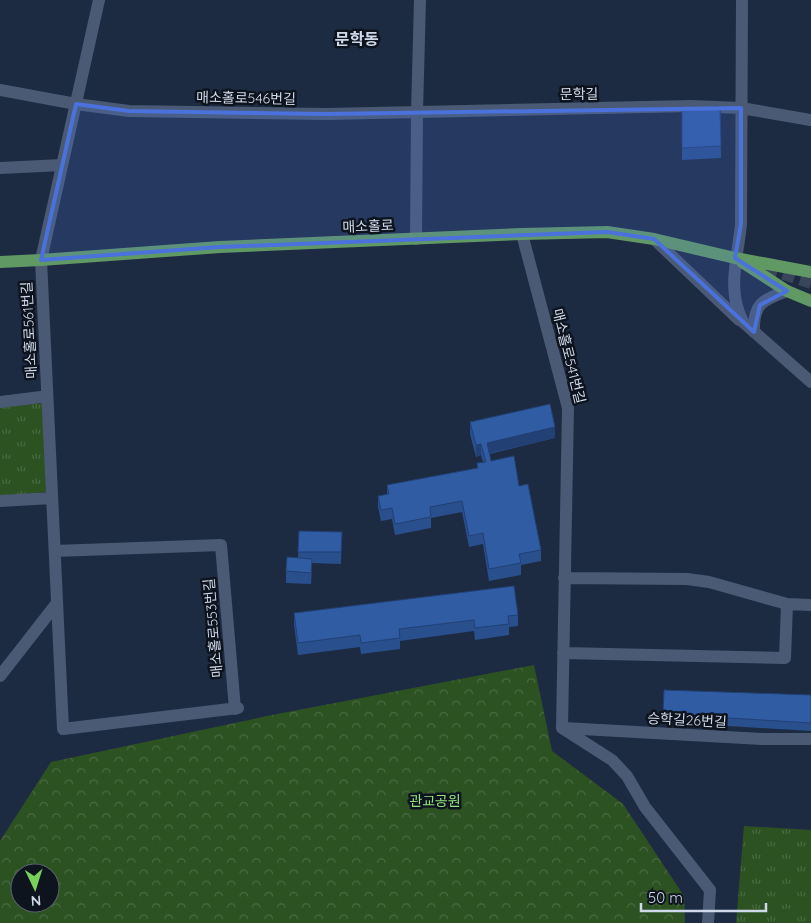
<svg xmlns="http://www.w3.org/2000/svg" width="811" height="923" font-family="Quicksand,'Noto Sans KR',sans-serif">
	<style>
		.grass { fill: url(#grass-tufts) }
		.forest { fill: url(#forest-crowns); fill-rule: evenodd }
		.lines { fill: none; stroke-linecap: round; stroke-linejoin: round }
		.major-tunnel { stroke: #38455b; stroke-width: 12; stroke-dasharray: 12 6; stroke-linecap: butt }
		.minor { stroke: #4a5a74; stroke-width: 12 }
		.major { stroke: #619964; stroke-width: 12 }
		.wall { fill: #294f8d }
		.shaded-wall { fill: #224073 }
		.building { fill: #305ca4; stroke: #224073 }
		.marked { fill: #4a71dc; fill-opacity: 0.2; stroke: #4a71dc; stroke-width: 4; stroke-linejoin: round }
		.labels { text-anchor: middle; stroke-width: 5; stroke-linejoin: round; paint-order: stroke }
		.street-label { font-size: 14px; fill: #d0d9e9; stroke: #0d141e }
		.park-label { font-size: 14px; fill: #93e27d; stroke: #0d141e }
		.quarter-label { font-size: 16px; font-weight: bold; fill: #d0d9e9; stroke: #0d141e }
	</style>
	<defs>
		<pattern id="grass-tufts" width="24" height="20" patternUnits="userSpaceOnUse" patternTransform="scale(1.25)"><rect width="24" height="20" fill="#2d5222"/><path d="M3 7l-1-3M5 7V3M7 7l1-3M15 17l-1-3M17 17v-4M19 17l1-3" fill="none" stroke="#4a6a42"/></pattern>
		<pattern id="forest-crowns" width="20" height="18" patternUnits="userSpaceOnUse" patternTransform="scale(1.25)"><rect width="20" height="18" fill="#2d5222"/><path d="M2 6a3 3 0 1 1 6 0M12 15a3 3 0 1 1 6 0" fill="none" stroke="#4a6a42"/></pattern>
	</defs>
	<rect width="100%" height="100%" fill="#1d2b42"/>
	<path class="grass" d="M43,403L46,492L0,496V407Z
		M744,826L811,830V923H736Z"/>
	<path class="forest" d="M534,665L552,751L623,804L684,896L685,923H0V841L51,762L272,715ZM20,873H50V903H20Z"/>
	<g class="lines">
		<path class="major-tunnel" d="M766,268L811,283"/>
		<path class="minor" d="M99,0L41,260L63,729L238,708
			M742,0L741,224C738,258 726,289 743,322L811,382
			M0,90L76,104L129,111L327,114L691,106L741,108L811,120
			M0,168L62,165
			M522,234L568,408L562,728
			M416,239L417,112L420,0
			M654,239L739,320
			M754,332C753,303 763,300 787,291
			M0,402L41,397H47
			M0,501L52,498
			M55,551L221,545L235,709
			M564,578L687,579L709,582L787,604L811,605
			M563,653L785,658L787,604
			M0,676L57,603
			M562,728L612,760L627,776L645,807L710,890L708,923
			M564,728L762,739H811"/>
		<path class="major" d="M0,262L41,260L220,247L522,234L607,232L654,239L735,258L811,272
			M742,262L787,291L811,301"/>
	</g>
	<path class="wall" d="M720,107L721,158L682,160V109Z
		M470,422L555,438L490,454L491,461L519,486L541,550V561L521,565V575L489,581L483,544L469,547L462,512L431,518V528L395,535L392,519L381,521L378,507V496L387,494V485L477,468V463L483,462L481,455L476,457L470,434Z
		M299,531L342,532L341,564L312,563L311,584L286,583V571L298,558Z
		M294,613L518,615V626L509,627V635L475,640L474,631L400,641V649L361,654L360,647L298,655L294,625Z
		M811,695V731L663,722V714Z"/>
	<path class="shaded-wall" d="M555,427V438L487,454V443Z
		M481,444V455L476,457V445Z
		M312,559V570L311,584V573Z"/>
	<path class="building" d="M720,107L721,146L682,148V109Z
		M550,404L555,427L487,443L491,461L514,456L519,486L528,484L541,550L519,554L521,563L489,569L483,533L469,536L462,501L430,507L431,517L395,524L392,508L381,510L378,496L389,494L387,485L478,468L477,463L486,462L481,444L476,445L470,422Z
		M299,531L342,532L341,552H298Z
		M287,557L312,559L311,573L286,571Z
		M514,586L518,615L508,616L509,624L475,628L474,620L399,629L400,638L361,643L360,635L298,643L294,613Z
		M664,690L811,695V723L663,714Z"/>
	<path class="marked" d="M76,104L129,111L327,114L741,108V224L735,258L787,291L760,305L754,332L654,239L607,232L220,247L41,260Z"/>
	<g class="labels">
		<g class="street-label">
			<text transform="translate(579 94) rotate(-1)" y="5">문학길</text>
			<text transform="translate(246 98) rotate(1)" y="5">매소홀로546번길</text>
			<text transform="translate(368 226) rotate(-2)" y="5">매소홀로</text>
			<text transform="translate(29 330) rotate(-93)" y="5">매소홀로561번길</text>
			<text transform="translate(569 356) rotate(76)" y="5">매소홀로541번길</text>
			<text transform="translate(213 628) rotate(-95)" y="5">매소홀로553번길</text>
			<text transform="translate(687 720) rotate(3)" y="5">승학길26번길</text>
		</g>
		<g class="park-label">
			<text x="435" y="806">관교공원</text>
		</g>
		<g class="quarter-label">
			<text x="357" y="45">문학동</text>
		</g>
	</g>
	<g transform="translate(35 888) rotate(176)"><circle r="24" fill="#0d141e" stroke="#5b636f"/>
	<path d="M0-4L9 19L0 12L-9 19Z" fill="#76d25a"/>
	<text y="-8" font-size="14" font-weight="bold" text-anchor="middle" fill="#d0d9e9">N</text>
	</g>
	<path d="M641 903v8h125v-8" fill="none" stroke="#d0d9e9" stroke-width="2.5"/>
	<text x="648" y="903" font-size="15" fill="#d0d9e9" stroke="#0d141e" stroke-width="4" paint-order="stroke">50 m</text>
</svg>
